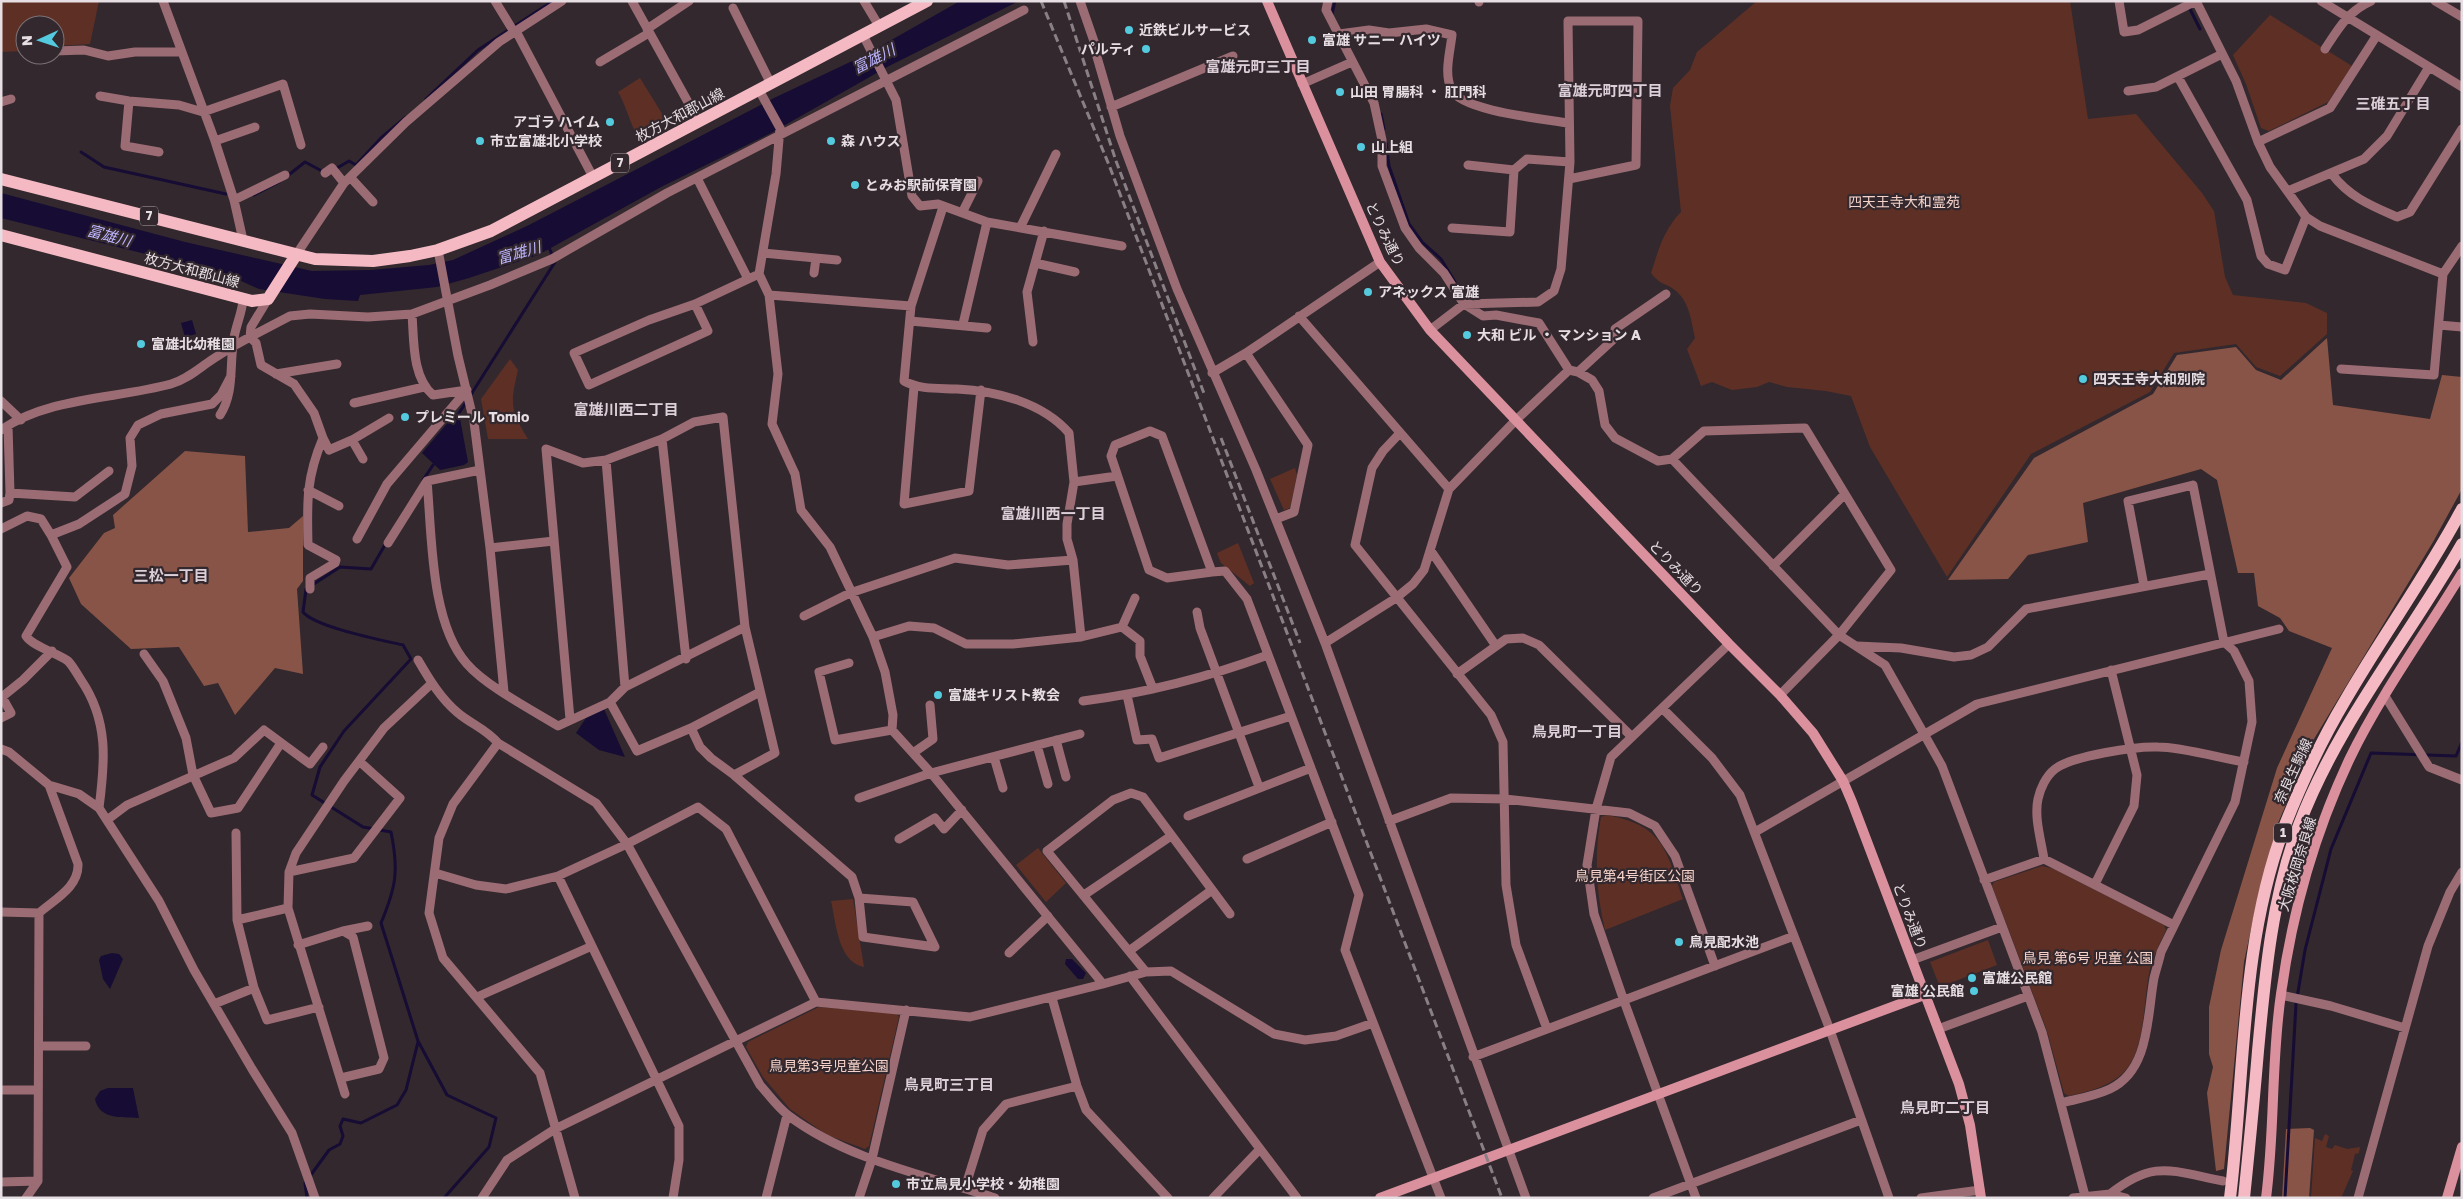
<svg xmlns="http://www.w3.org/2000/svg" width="2463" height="1199" font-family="'Golos Text','Noto Sans JP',sans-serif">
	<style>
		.green { fill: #5e3025 }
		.forest { fill: #885447 }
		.water { fill: #160c34 }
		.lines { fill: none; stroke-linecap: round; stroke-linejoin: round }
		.stream { stroke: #160c34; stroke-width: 3 }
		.street { stroke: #9b6c74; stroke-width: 9 }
		.secondary { stroke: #da909d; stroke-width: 10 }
		.primary { stroke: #f4b9c2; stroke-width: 12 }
		.rail { stroke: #898085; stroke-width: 3; stroke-dasharray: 8 4; stroke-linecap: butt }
		.poi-dot { fill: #54cade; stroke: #32282e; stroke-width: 2 }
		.labels { text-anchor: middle; stroke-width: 4.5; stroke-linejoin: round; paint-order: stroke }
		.shield { fill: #32282e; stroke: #b0a7ac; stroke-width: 1 }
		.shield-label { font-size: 12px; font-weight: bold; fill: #e6dee2 }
		.poi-label { font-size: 14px; font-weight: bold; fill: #e6dee2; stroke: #32282e; text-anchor: start }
		.street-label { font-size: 14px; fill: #e6dee2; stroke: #32282e }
		.park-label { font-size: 14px; fill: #f5d2c9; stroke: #32282e }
		.water-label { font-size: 15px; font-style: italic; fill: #bdb4fe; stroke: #32282e }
		.neighbourhood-label { font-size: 15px; font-weight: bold; fill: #ddcfd7; stroke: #32282e }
	</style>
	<rect width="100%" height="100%" fill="#32282e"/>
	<path class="green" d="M1,1H99L90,44L55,46V25H25V51L1,52Z
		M1757,1H2070L2088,119L2136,114L2202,193L2214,211L2225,277L2233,295L2306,303L2327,313V334L2280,376L2256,367L2236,344L2174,353L2150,392L2031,454L1947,577L1870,447L1851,396L1826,391L1787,387L1769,382L1757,387L1732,390L1712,382L1701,386L1687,349L1695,338C1691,321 1690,303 1676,291C1666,282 1662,287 1651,273C1658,251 1664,229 1681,212L1670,106L1673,88L1690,70L1697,52Z
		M2270,15L2352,66L2328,102L2269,131L2261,128L2246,84L2233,55Z
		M640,78L666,120L637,135C629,121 626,105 618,92Z
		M510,359L518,370C510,404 510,410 528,439H488L481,399Z
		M1295,468L1297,475L1290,508L1284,510L1270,479Z
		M1238,543L1254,583L1250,586L1221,563L1217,553Z
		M1606,815C1663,825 1666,849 1683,899L1605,930C1596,891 1594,856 1601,817Z
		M1038,848L1066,883L1046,902L1016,865Z
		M2042,866L2054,869L2164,925L2166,930C2160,943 2153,956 2150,969C2143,999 2146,1050 2124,1072C2109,1087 2089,1091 2069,1096L2064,1093L2047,1031L1992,886L1994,882Z
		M853,899L864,967C838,962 836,923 831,901Z
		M1988,940L1997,965L1940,987L1930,962Z
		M819,1007L896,1013L899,1017L869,1146L865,1149L827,1135L790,1109L763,1077L746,1047L748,1042Z
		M2325,1134L2329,1136L2326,1147L2332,1149L2335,1145L2347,1149L2360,1147L2359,1153L2355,1154L2351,1170L2353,1171L2341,1198H2311L2315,1138L2322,1141Z"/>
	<path class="forest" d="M2327,338L2333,405L2430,419L2442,375L2462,377V489L2433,542L2314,739L2278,823L2258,896L2244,962L2224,1169L2216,1171L2207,1093L2213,1067L2209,1054V1007L2221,950L2277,768L2332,648L2289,631L2280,618L2258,606L2254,573H2238L2217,480L2201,469L2083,503L2088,542L2028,555L2008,579L1948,580L2034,458L2153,394L2177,355L2236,347L2256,370L2281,380Z
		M185,451L245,456L248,532L289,528L303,516V581L297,589L303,674L275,668L235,715L218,683L204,686L179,647L131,649L81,604L69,578L104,533L115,528L113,515Z
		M2310,1128L2314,1130L2309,1198H2282L2286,1129Z"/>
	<path class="water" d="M960,1H1019L889,66L771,133L661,187L538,255L469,278L437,287L360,295L358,301L325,299L259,289L226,274L1,218V193L185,242L312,271L371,270L429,265L453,260L529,225L774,98L865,55Z
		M192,320L196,334L185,337L181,323Z
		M456,413H459L468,462L464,465L440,470L422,453Z
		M604,709L625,757L599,750L576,733L586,718Z
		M112,953L119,954L123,959L110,989L103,979L99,960L101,956Z
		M1066,959H1072L1086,973L1083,979H1078L1065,964Z
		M108,1088H133L139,1118C123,1117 99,1120 95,1099L100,1091Z"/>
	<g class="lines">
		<path class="stream" d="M2189,7L2200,29
			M1332,14L1335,1
			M426,99L478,50L553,1
			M1381,114L1384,129
			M1386,143L1389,166L1409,224L1422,242L1441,259L1455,282
			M81,152L104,167L226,194
			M337,168L349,161L356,165L381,138L406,117
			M286,177L305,162L320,170
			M254,195L279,182
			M470,396L555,262L548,245
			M459,413L467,401
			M423,480L433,465
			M386,543L371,569L340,567L306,589L303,612C315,627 381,640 403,645L411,659L344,731L320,767L312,795L363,827L391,832C399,871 396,887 381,923L418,1041L447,1095L496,1118L489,1147L444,1198
			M307,1198L305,1183L329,1150L340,1144L343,1136L340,1126L343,1119L361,1123L397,1105L406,1090L418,1042
			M2285,1198L2296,1004L2305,950L2331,849L2371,753L2456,756L2462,742"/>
		<path class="street" d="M163,1L215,141L234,200L243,240
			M495,1L514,32
			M632,1L699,122
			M864,1L879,26
			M1080,1L1097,50V57L1120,136L1177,289L1256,470L1325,643L1526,1198
			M1328,1L1326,10L1374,103L1382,140V166L1405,228L1419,248L1444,273L1464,304L1483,316L1496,315L1539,323L1569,370
			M1479,1V2
			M2119,1L2124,32L2138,30L2196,1
			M2196,1L2236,81L2258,142L2270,167L2306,217L2320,226L2443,274
			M2321,1L2462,87
			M2435,1L2462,17
			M733,8L771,84
			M647,29L689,1
			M516,31L593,177
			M1339,34L1369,30L1389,33L1426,29L1452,35C1450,53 1444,72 1451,89C1460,111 1545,119 1568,123
			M863,35L896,100L912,196L920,206L938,204L987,222L1122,246
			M2325,49C2338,29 2348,11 2371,1
			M55,51L84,50L108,56L135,52H180
			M600,62L649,33
			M2178,77L2247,200L2261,256L2268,264L2285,270L2306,217
			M1302,84L1352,62
			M759,90L780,128L776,174L759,274L769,295L911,306L943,207
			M2128,91L2156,87L2222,54
			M100,96L129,101L179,105L203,112L283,84L301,145
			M129,101L125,146L159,152
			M1,102L11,99
			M1111,107L1233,56
			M215,141L255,127
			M2258,142L2330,108L2377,35
			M1468,165L1514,170
			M325,173L332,168L344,183
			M2332,174C2349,197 2372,206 2397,217L2410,212L2462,129
			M350,177L373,202
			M697,178L747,277
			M2288,191L2364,159L2387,136L2429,67
			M234,200L285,175
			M962,213L978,181
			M1021,226L1056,154
			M1452,228L1510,232L1514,170L1527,159L1570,162
			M438,250L458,356L474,422L490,548L504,692
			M763,253L837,260
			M296,255L344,183L406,122L499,42L562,1
			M1035,263L1075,272
			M814,273L816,258
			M769,295L778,374L772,424L795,474L801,510L830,547L873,637L885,672L893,715L892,730L931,773L1103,984
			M695,304L708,331L589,385L574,353L649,320L695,304L759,274
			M911,306L904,381C920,390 939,388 957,389C996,391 1042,402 1069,433L1074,482L1067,524V539L1073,560L1081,637
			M412,314C414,341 412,377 433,395L467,390
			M1299,316L1449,489
			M910,321L987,328
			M963,324L987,222
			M2439,325L2462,327
			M1430,330L1464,304L1538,302L1554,291L1561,269L1570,162L1568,21H1638L1636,165L1569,179
			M1033,342L1027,292L1044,231
			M1246,353L1308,445L1294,512L1276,519
			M2341,369L2434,375L2443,274L2462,246
			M1578,372L1592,380L1599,391L1605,425L1615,438L1658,461L1672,459
			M1212,373L1246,353L1380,262
			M276,374L337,364
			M914,387L904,504L969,491L981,390
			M1,401L21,420
			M354,403L424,387
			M220,415C235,392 229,364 234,338C236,325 242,313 243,300
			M1,430C49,397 116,399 171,384C188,379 199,368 213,359C225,351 237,344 250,337L251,327L268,299
			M1400,433L1383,451L1372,468L1355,545L1491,715L1503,742L1506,885L1516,945L1547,1029
			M323,438L329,450L352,440L389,418
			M352,440L363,459
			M606,460L662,439
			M427,481C432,534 430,623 467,664C486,686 532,710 558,726L610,702L625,687L745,627L723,417L694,422L662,439L686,659
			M1074,482L1117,476
			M308,490L339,506
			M10,493L75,497L109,471
			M1,503L9,500L10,493L8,426
			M1,529L27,516L41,519L51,535L67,567L26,636C32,646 57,653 68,661C73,666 77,674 81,680C109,721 105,762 99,808
			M51,535L79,524L125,494L132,466L130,438L138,425L161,414L212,404L221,395L231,376
			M357,539L387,484L467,390
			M388,543L427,481L480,470
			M490,548L554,541
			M1431,551L1496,646
			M1773,566L1845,494
			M1212,572L1167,578L1149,570L1111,456L1115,445L1150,431L1162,436L1212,572L1225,571L1247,599L1359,895L1345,950L1441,1198
			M310,589V578L335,563L336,560L308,545C307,502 306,478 323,438L314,413L294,384L261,365L256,343L250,337L290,316L310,314L368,317L412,314L490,285L552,259L667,193L1024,10
			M1197,612L1200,628L1259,787
			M804,616L850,593L955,558L1008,565L1073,560
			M1122,627L1135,598
			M873,637L909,626L934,628L966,644H1013L1081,637L1122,627L1140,641V656L1153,689
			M1325,643L1396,598L1413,584L1424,570L1449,489L1516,420L1569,370L1578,372L1615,338V329L1666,294
			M1857,646L1901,648L1954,657L1971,655L1988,647L2026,609L2210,574
			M144,654L163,681L186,738L193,775L211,813L238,808L281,743
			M418,660C429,679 441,699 458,713C471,724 486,729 498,743L596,803L627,844L760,1085C769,1095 778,1108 789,1116C848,1160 925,1175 995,1198
			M849,663L819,672L835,740L892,730
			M1457,674L1506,639L1523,638L1539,645L1632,737
			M1127,695L1137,740L1152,739L1159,758L1291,716
			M1780,695L1839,635L1891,570L1805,428L1704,431L1672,459L1839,635L1885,665L1924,734L1942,766L2042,1032L2085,1196
			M2385,696L2429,767L2462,780
			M1083,701C1147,693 1208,677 1268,655
			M610,702L637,751L691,728L760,692
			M1663,709L1712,758L1740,795L1830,1030L1889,1198
			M1,718L11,713L2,697L23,680L52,651
			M570,719L546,449L583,463L606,460L625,687
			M691,728L700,747L711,758L734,775L852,877L859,898L863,937L935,947
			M1056,740L1066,777
			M498,743L453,804L439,838L429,913L443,958L540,1073L575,1198
			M1037,745L1048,784
			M1,749L9,752L49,785L79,794L99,808L159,901L194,970L252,1069L292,1133L315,1198
			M913,753L933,739L930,705
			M994,757L1003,788
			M734,775L775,753L745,627
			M859,798L931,773L1080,734
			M1188,816L1311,768
			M107,820L127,805L234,758L264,730L310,764L323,747
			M1389,821L1451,798L1505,799L1629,813L1655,826L1675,856L1715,966
			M1755,832L1977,704L2279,629
			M236,833L237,920L254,988L267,1020L319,1007
			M899,839L935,818L944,829L962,810
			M1247,859L1332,822
			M289,872L354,858L400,798L359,761
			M435,873L476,885L506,889L558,876L627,844L698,807L726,829L816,1002
			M558,876L679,1126V1160L673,1198
			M1984,880L2044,859
			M2095,884L2134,806L2137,775L2111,670
			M1084,895L1171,836
			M859,898L913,902L935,947
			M1,912L39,913
			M237,920L288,908
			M2174,925L2044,859C2041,840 2034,817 2038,799C2040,789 2046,776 2055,769C2072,756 2136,746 2158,747C2181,747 2220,758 2244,762
			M343,931L368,926
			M298,945L343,931L353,937L384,1058L379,1069L341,1078
			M1129,951L1212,890
			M1009,953L1048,916
			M1912,960L2002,927
			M1146,972L1047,851L1113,800L1131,793L1143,797L1230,914
			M1130,976L1297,1198
			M2281,995L2331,1006L2405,1028
			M477,997L592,946
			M1052,998L1077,1086L1086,1110L1168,1198
			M214,1004L254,988
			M1938,1029L2028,996
			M39,1046H86
			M1473,1057L1794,936
			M1,1090H38
			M345,1094L288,908L289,872L296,853L344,781L384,728L431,684
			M2061,1103C2077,1099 2095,1096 2110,1089C2150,1070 2147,1016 2154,978C2156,970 2159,961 2161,952L2235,802L2252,722L2249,681L2234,651L2224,642L2193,485L2128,501L2144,586
			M1,1182L38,1181
			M965,1188L983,1130L1006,1104L1077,1086
			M2110,1194C2154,1159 2171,1171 2223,1181
			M26,1198L38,1181L39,913C55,899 79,887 78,864L49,785
			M482,1198L507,1160L555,1129L816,1002L970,1017L1103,984L1146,972L1171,971L1274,1034L1305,1040L1336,1036L1373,1023
			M766,1198L787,1115
			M859,1198L872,1159L906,1010
			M1213,1198L1260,1149
			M1653,1198L1861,1120
			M1696,1198L1624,1001L1594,914L1587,865L1596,809L1611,757L1729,644
			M1921,1198L1980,1190
			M2073,1198L2110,1194L2126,1198
			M2358,1198L2428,946L2450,892L2462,872"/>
		<path class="secondary" d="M1267,1L1380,262L1430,330L1729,644L1780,695L1813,733L1843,781L1852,802L1959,1084L1970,1125L1981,1198
			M1380,1198L1924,995
			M2266,1198C2275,1130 2271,1061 2281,994C2292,913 2315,832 2350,758C2381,694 2425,634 2462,573
			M2447,1198L2462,1147"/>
		<path class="primary" d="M1,179L315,259L373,261L410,256L438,250L491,231L927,1
			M1,235L252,301L268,299L296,255
			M2230,1198C2245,1075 2240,943 2285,825C2302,782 2322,739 2346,699C2383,635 2427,575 2462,509
			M2244,1198C2249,1149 2254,1100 2258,1051C2265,975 2272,897 2299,825C2338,722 2408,639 2462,544"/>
		<path class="rail" d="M1041,1L1109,165L1502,1198
			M1064,1L1116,161L1205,396
			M1221,438L1300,643"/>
	</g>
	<g class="poi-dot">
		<circle cx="1129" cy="30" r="5"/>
		<circle cx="1312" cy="40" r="5"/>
		<circle cx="1146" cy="49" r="5"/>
		<circle cx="1340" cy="92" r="5"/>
		<circle cx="610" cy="122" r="5"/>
		<circle cx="480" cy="141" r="5"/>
		<circle cx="831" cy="141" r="5"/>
		<circle cx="1361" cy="147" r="5"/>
		<circle cx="855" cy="185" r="5"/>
		<circle cx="1368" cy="292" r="5"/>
		<circle cx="1467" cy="335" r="5"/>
		<circle cx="141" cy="344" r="5"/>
		<circle cx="2083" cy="379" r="5"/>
		<circle cx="405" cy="417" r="5"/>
		<circle cx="938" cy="695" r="5"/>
		<circle cx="1679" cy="942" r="5"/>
		<circle cx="1972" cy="978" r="5"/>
		<circle cx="1974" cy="991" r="5"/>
		<circle cx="896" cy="1184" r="5"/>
	</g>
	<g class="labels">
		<g class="shield">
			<rect x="611" y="153.5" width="18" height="19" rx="4"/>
			<rect x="140" y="206.5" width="18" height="19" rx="4"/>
			<rect x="2274" y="823.5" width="18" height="19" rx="4"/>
		</g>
		<g class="shield-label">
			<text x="620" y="167">7</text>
			<text x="149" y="220">7</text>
			<text x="2283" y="837">1</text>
		</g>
		<g class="poi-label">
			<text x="1139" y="35">近鉄ビルサービス</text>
			<text x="1322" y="45">富雄 サニー ハイツ</text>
			<text x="1136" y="54" text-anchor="end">パルティ</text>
			<text x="1350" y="97">山田 胃腸科 ・ 肛門科</text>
			<text x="600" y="127" text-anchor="end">アゴラ ハイム</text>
			<text x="490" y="146">市立富雄北小学校</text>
			<text x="841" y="146">森 ハウス</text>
			<text x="1371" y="152">山上組</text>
			<text x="865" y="190">とみお駅前保育園</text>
			<text x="1378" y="297">アネックス 富雄</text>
			<text x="1477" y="340">大和 ビル ・ マンション A</text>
			<text x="151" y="349">富雄北幼稚園</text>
			<text x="2093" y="384">四天王寺大和別院</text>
			<text x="415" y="422">プレミール Tomio</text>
			<text x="948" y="700">富雄キリスト教会</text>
			<text x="1689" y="947">鳥見配水池</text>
			<text x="1982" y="983">富雄公民館</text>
			<text x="1964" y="996" text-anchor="end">富雄 公民館</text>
			<text x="906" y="1189">市立鳥見小学校・幼稚園</text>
		</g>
		<g class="street-label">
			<text transform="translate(680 115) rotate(-28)" y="5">枚方大和郡山線</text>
			<text transform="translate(1385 234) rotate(64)" y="5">とりみ通り</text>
			<text transform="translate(192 270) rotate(15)" y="5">枚方大和郡山線</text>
			<text transform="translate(1676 568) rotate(46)" y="5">とりみ通り</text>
			<text transform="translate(2293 771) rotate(-65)" y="5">奈良生駒線</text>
			<text transform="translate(2297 864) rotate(-73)" y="5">大阪枚岡奈良線</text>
			<text transform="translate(1910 916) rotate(69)" y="5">とりみ通り</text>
		</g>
		<g class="park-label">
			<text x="1904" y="207">四天王寺大和霊苑</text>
			<text x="1635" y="881">鳥見第4号街区公園</text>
			<text x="2088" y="963">鳥見 第6号 児童 公園</text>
			<text x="829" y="1071">鳥見第3号児童公園</text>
		</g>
		<g class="water-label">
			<text transform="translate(874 59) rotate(-27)" y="5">富雄川</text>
			<text transform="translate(109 236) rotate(15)" y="5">富雄川</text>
			<text transform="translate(519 253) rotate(-16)" y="5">富雄川</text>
		</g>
		<g class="neighbourhood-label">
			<text x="1258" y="72">富雄元町三丁目</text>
			<text x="1610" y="96">富雄元町四丁目</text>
			<text x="2393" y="109">三碓五丁目</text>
			<text x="626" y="415">富雄川西二丁目</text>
			<text x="1053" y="519">富雄川西一丁目</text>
			<text x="171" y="581">三松一丁目</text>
			<text x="1577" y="737">鳥見町一丁目</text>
			<text x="949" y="1090">鳥見町三丁目</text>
			<text x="1945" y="1113">鳥見町二丁目</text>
		</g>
	</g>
	<rect width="2463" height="1199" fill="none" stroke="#e6dee2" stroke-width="5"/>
	<g transform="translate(40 40) rotate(267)"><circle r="24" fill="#32282e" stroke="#7a7176"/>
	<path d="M0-4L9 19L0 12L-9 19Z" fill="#54cade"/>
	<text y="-8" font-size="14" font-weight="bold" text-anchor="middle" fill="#e6dee2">N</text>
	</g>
</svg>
